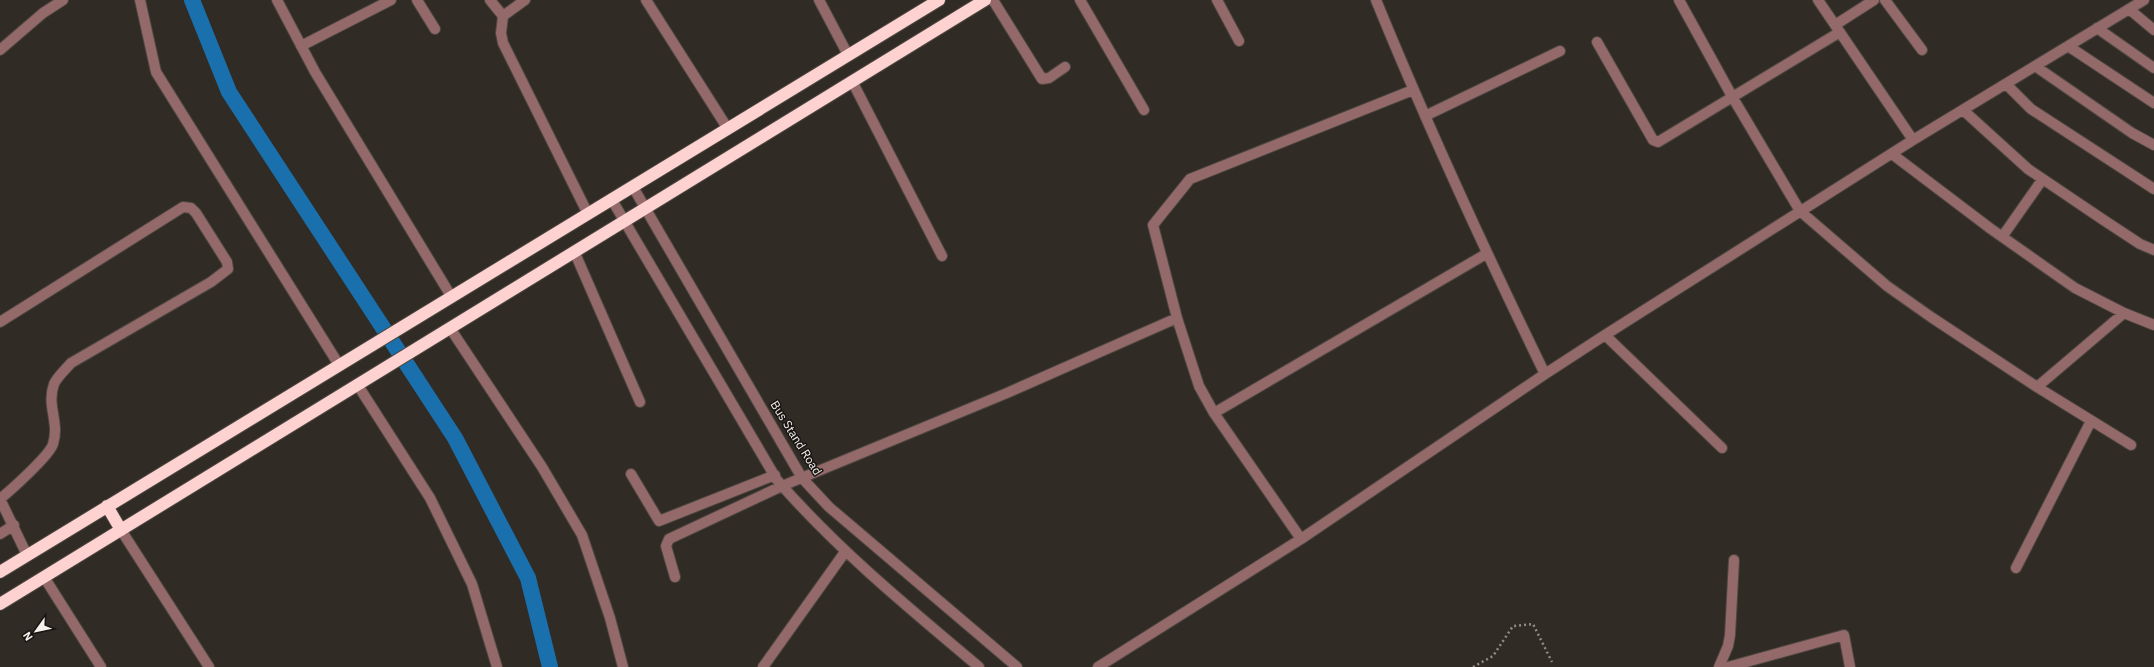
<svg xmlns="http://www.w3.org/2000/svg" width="2154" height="667" font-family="'IBM Plex Sans',sans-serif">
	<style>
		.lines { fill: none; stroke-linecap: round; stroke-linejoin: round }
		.canal { stroke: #1a70ac; stroke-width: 16 }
		.minor-casing { stroke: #4d4741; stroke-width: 12 }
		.highway-casing { stroke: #4d4741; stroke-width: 14 }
		.path { stroke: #918b86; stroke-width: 2.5; stroke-dasharray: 2 3; stroke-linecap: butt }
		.minor { stroke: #946969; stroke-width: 10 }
		.highway { stroke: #fdd2d1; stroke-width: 12 }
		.labels { text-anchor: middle; stroke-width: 3; stroke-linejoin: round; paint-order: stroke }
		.street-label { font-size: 12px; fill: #f6f1ed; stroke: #171411 }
	</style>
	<rect width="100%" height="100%" fill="#312b25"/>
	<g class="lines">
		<path class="canal" d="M192,0L229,92L455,438L528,578L550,667"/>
		<defs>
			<path id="minor" d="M140,0L156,72L339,365
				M277,0L315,72L451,296
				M417,0L435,29
				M490,0L503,16L525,0
				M646,0L728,129
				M819,0L848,55
				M993,0L1042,79L1049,78L1065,67
				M1080,0L1144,110
				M1217,0L1239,41
				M1376,0C1428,127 1485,251 1545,374
				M1679,0L1733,98L1800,211L1887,286L1931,317L2037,387L2131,445
				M1818,0L1913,140
				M1885,0L1922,50
				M2129,9L2154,30
				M503,16L501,33L503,43L588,214
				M1835,25L1874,0
				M2097,28L2154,68
				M1597,42L1653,140L1658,142L1840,32
				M301,46L391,0
				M2068,46L2154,103
				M0,50L43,13L63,0
				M2035,66L2132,133L2154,145
				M852,81L942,256
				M2006,84L2031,109L2154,189
				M1963,110L2028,169L2102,219L2140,244L2154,250
				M1425,116L1560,51
				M1892,154L1991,229L2075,288L2124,313L2154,325
				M633,187L802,478L829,507L1017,667
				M612,200L777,480C838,550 909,608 979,667
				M2002,237L2042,180
				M574,251L640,402
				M1177,318L1153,225L1190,179L1413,90
				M0,322L183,207L191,208L196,213L227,262L228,269L211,282L71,363C66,369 57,377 54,384C46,406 60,422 53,444C50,455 11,490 0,499
				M450,328L542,467L582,535L610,618L623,667
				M1605,335L1722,448
				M357,384L430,498L472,584L497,667
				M2037,387L2124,313
				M1214,413L1486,254
				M631,474L659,521L775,475
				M0,499L27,555
				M121,530L209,667
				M0,534L14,525
				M1301,539L1545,374L1605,335L1913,140L2144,0
				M2016,568L2091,421
				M44,577L101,667
				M675,577L666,546L669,539L782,486L1007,393L1177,318L1199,386L1214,413L1301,539L1098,667
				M763,667L845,552
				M1719,667L1728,646L1730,635L1734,560
				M1728,667L1844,635L1850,667"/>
			<path id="highway" d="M107,506L121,530
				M0,572L939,0
				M0,604L985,0"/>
		</defs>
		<use href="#minor" class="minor-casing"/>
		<use href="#highway" class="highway-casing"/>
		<path class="path" d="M1473,667L1493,656L1513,626L1533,624L1552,662"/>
		<use href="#minor" class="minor"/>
		<use href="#highway" class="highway"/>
	</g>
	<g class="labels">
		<g class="street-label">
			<text transform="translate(796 438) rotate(58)" y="4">Bus Stand Road</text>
		</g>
	</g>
	<g transform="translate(36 631) rotate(237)" stroke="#171411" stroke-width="3" paint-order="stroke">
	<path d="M0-3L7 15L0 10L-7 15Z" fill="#f6f1ed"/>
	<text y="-6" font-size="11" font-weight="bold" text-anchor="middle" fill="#f6f1ed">N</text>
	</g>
</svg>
